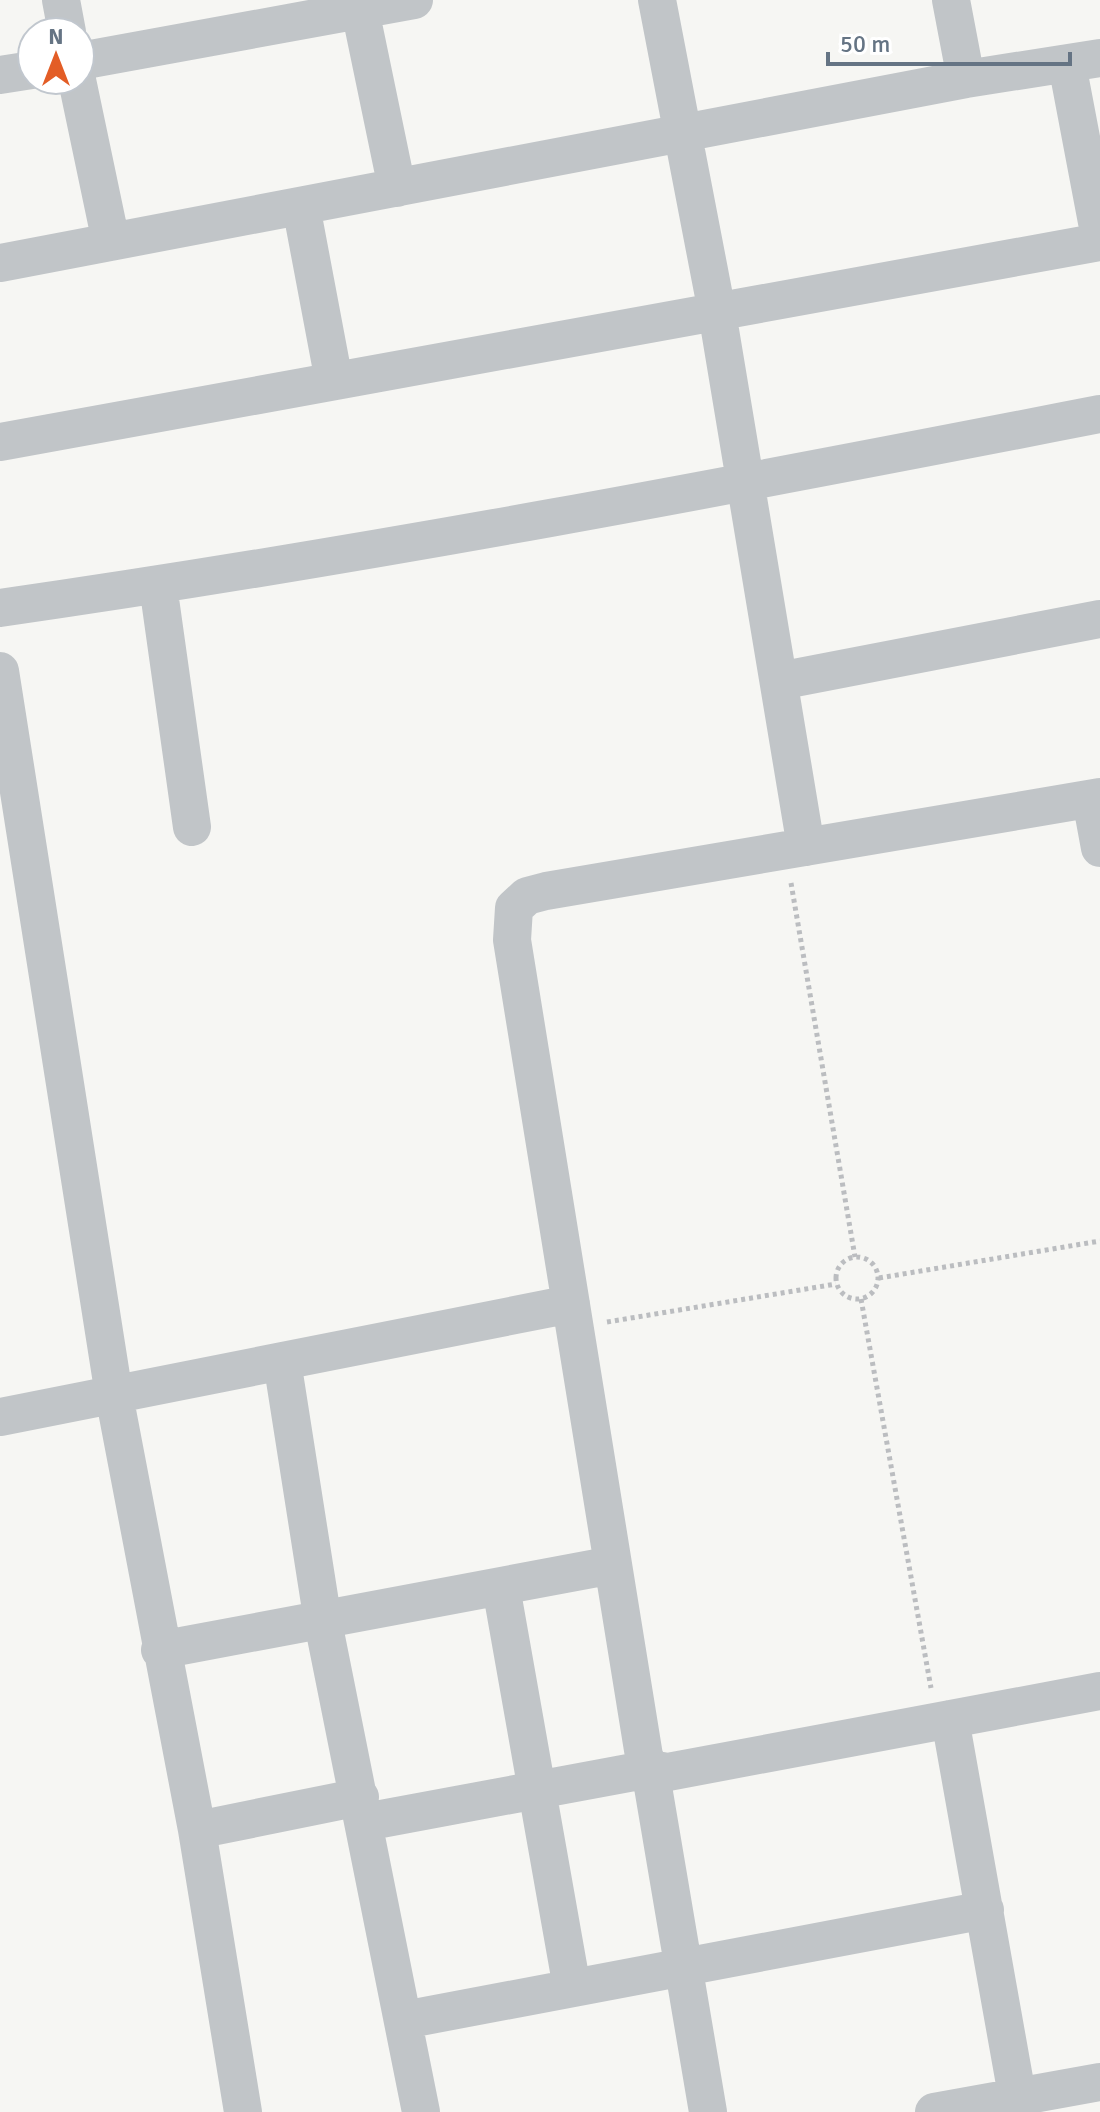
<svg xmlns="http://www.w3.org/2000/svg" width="1100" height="2112" font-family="Signika,sans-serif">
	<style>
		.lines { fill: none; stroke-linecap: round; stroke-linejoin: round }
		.path { stroke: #bbbdc0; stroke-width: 5; stroke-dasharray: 4 4; stroke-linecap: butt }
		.minor { stroke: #c1c5c8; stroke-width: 38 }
	</style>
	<rect width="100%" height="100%" fill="#f6f6f3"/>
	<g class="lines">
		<path class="path" d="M791,883L855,1257
			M836 1278a21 21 0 1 1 42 0a21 21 0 1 1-42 0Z
			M879,1278L1100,1241
			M861,1299L931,1688
			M607,1322L836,1284"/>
		<path class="minor" d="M61,0L67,32
			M358,0L397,188
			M657,0L717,312L806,847
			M951,0L966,79
			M80,61L414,0
			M1067,64L1100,238
			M0,75L32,70
			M77,80L111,242
			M301,206L334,381
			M0,263L966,79L1100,58
			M0,442L1100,242
			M158,585L192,827
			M0,608C369,555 735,485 1100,414
			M0,671L114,1395L197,1830L243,2112
			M779,681L1100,619
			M1091,799L1100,848
			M282,1361L323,1622L421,2112
			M0,1417L571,1304
			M501,1587L572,1988
			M160,1650L613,1565
			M950,1719L1020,2112
			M365,1822L650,1769L668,1772L1100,1691
			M197,1830L360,1797
			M404,2020L985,1910
			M708,2112L650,1769L644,1756L512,940L514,908L527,896L546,891L1100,797
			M934,2112L1100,2082"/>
	</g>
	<g transform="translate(56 56)"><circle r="38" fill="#ffffff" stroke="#c1c7ce" stroke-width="2"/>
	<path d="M0-6L14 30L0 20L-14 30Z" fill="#e35d26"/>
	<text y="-12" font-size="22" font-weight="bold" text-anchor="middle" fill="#657484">N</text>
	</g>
	<path d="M828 52v12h242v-12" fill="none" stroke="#657484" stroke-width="4"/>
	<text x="840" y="52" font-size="24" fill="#657484" stroke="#ffffff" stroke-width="6" paint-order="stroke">50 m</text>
</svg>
